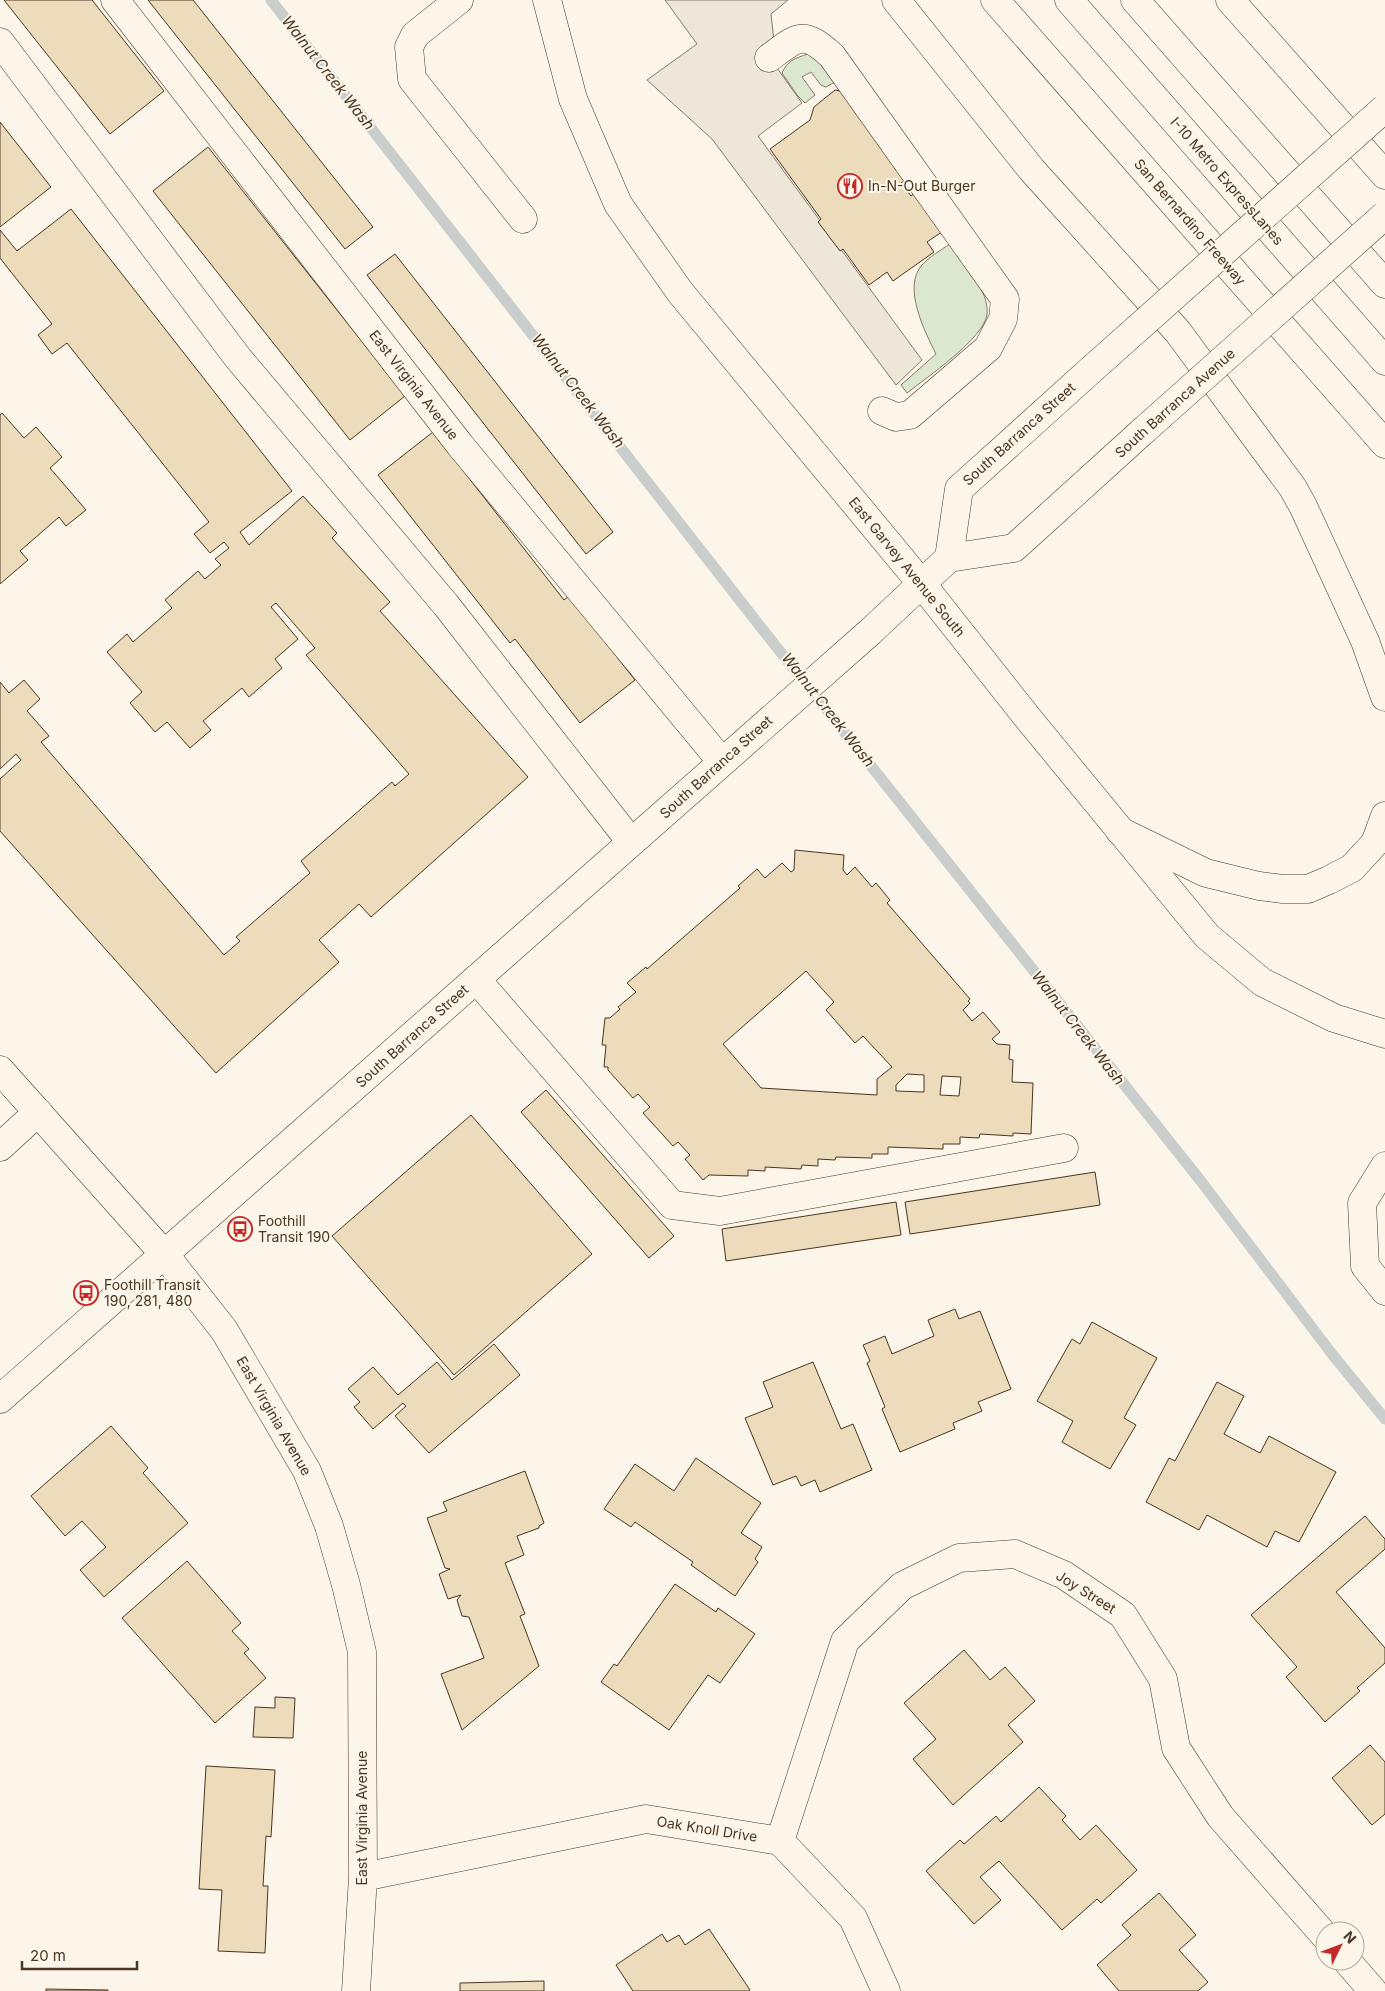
<svg xmlns="http://www.w3.org/2000/svg" width="1385" height="1991" font-family="Inter,sans-serif">
	<style>
		.green { fill: #dce7d0; stroke: #887966 }
		.parking { fill: #ede7d9; stroke: #887966 }
		.lines { fill: none; stroke-linecap: round; stroke-linejoin: round }
		.stream { stroke: #c9cecd; stroke-width: 11 }
		.building { fill: #ecdcbc; stroke: #4a3520; fill-rule: evenodd }
		.minor-casing { stroke: #4a3520; stroke-width: 29 }
		.major-casing { stroke: #4a3520; stroke-width: 29 }
		.highway-casing { stroke: #4a3520; stroke-width: 29 }
		.minor { stroke: #fbf6e9; stroke-width: 28 }
		.major { stroke: #fbf6e9; stroke-width: 28 }
		.highway { stroke: #fbf6e9; stroke-width: 28 }
		.major-bridge-casing { stroke: #4a3520; stroke-width: 29; stroke-linecap: butt }
		.major-bridge { stroke: #fbf6e9; stroke-width: 28 }
		.labels { text-anchor: middle; stroke-width: 4; stroke-linejoin: round; paint-order: stroke }
		.street-label { font-size: 14px; fill: #4a3520; stroke: #fbf6e9 }
		.poi-label { font-size: 14px; fill: #4a3520; stroke: #fbf6e9; text-anchor: start }
		.water-label { font-size: 15px; font-style: italic; fill: #4a3520; stroke: #fbf6e9 }
	</style>
	<rect width="100%" height="100%" fill="#fbf6e9"/>
	<path class="green" d="M808,54L820,60L837,81L826,87L821,85L811,72L802,77L815,95L805,103L797,95L782,73C787,61 795,58 808,54Z
		M950,244C963,262 990,291 987,315C983,339 926,378 907,393L901,385L936,354C925,332 902,287 922,265C929,257 941,250 950,244Z"/>
	<path class="parking" d="M665,0H788L771,14L777,68L802,103L758,136L922,360L896,385L712,139L647,80L697,44Z"/>
	<g class="lines">
		<path class="stream" d="M271,0L763,630L1200,1180L1332,1354L1385,1419"/>
	</g>
	<path class="building" d="M4,0H92L164,91L110,134Z
		M148,0H193L373,227L345,249Z
		M835,90L850,93L912,176L901,183L911,196L921,189L949,227L927,242L934,252L893,281L887,272L869,285L843,249L840,251L818,222L821,219L770,149L810,120L814,107Z
		M0,122L51,187L0,227Z
		M208,147L405,396L350,440L153,191Z
		M71,209L292,491L240,532L249,545L303,496L337,533L332,538L390,602L380,611L528,777L371,917L359,904L319,940L339,962L216,1073L0,831V779L21,760L16,754L0,769V682L9,693L24,680L40,699L27,711L49,736L41,742L224,955L240,941L236,937L310,873L301,861L392,782L395,786L409,774L306,655L315,648L276,603L271,607L298,639L275,659L282,668L249,697L242,688L203,721L211,730L190,748L167,722L155,732L130,703L142,692L107,652L127,634L133,642L172,608L165,600L198,571L205,579L221,565L215,559L229,548L224,542L210,553L194,534L209,522L67,343L52,354L38,335L52,324L0,258V230L17,251Z
		M395,254L613,532L586,554L367,275Z
		M2,413L24,438L36,427L62,457L50,468L86,510L66,526L59,517L20,551L28,560L0,584V415Z
		M433,432L564,600L569,596L635,680L580,723L515,639L510,643L378,475Z
		M795,850L844,855L843,870L847,875L855,867L872,887L876,883L890,900L887,903L970,999L968,1001L970,1003L963,1010L972,1021L983,1012L1000,1032L992,1039L997,1044L1010,1045L1009,1059L1013,1060L1012,1082L1033,1083L1031,1134L1013,1133V1136L980,1134L979,1138L960,1137V1144H943V1149L888,1147V1154H872V1158L836,1157L835,1160L818,1159V1166L802,1165L801,1169L765,1167V1171L748,1170V1176L709,1175L703,1180L685,1159L690,1155L678,1142L673,1146L643,1113L650,1107L638,1094L633,1098L608,1070V1067H604L606,1045H602L605,1018H610L620,1009L618,1007L636,992L627,983L646,967L647,969L740,888L738,886L757,869L765,878L782,863L791,872L794,870ZM806,971L834,1002L826,1010L855,1043L863,1036L892,1067L877,1079V1095L761,1088L723,1044ZM907,1074L924,1075V1092L896,1091V1085ZM942,1076L961,1077L959,1096L940,1095Z
		M546,1090L674,1236L649,1258L521,1112Z
		M471,1115L592,1254L454,1375L332,1236Z
		M1095,1172L1100,1205L910,1234L905,1202Z
		M896,1202L901,1235L726,1261L722,1229Z
		M955,1309L959,1319L980,1311L1011,1389L978,1402L982,1411L953,1423L955,1429L900,1452L882,1409L885,1407L867,1363L870,1361L863,1345L885,1336L892,1354L934,1336L928,1320Z
		M1092,1322L1157,1358L1124,1418L1136,1425L1110,1469L1062,1442L1073,1421L1037,1401L1072,1339L1080,1344Z
		M494,1344L520,1375L429,1453L395,1416L406,1406L403,1403L373,1429L354,1407L360,1402L348,1389L373,1367L398,1395L437,1362L452,1380Z
		M813,1362L841,1429L853,1424L872,1470L820,1492L815,1480L801,1486L796,1476L773,1485L745,1418L773,1407L763,1382Z
		M1217,1382L1244,1396L1224,1434L1260,1453L1269,1436L1336,1472L1299,1542L1275,1531L1267,1547L1207,1515L1199,1530L1146,1502L1169,1458L1175,1461Z
		M111,1426L148,1468L143,1473L188,1523L104,1597L80,1570L106,1547L82,1521L65,1536L31,1496Z
		M696,1458L761,1503L741,1533L762,1547L755,1559L758,1562L735,1596L691,1565L693,1562L635,1522L631,1527L604,1509L635,1464L674,1491Z
		M525,1471L544,1523L539,1526V1528L517,1536L524,1555L505,1563L525,1614L520,1616L539,1666L462,1730L441,1674L484,1658L469,1617L462,1616L457,1600L461,1595L448,1599L439,1574L450,1569L445,1568L427,1518L447,1511L443,1502Z
		M1365,1516L1385,1539V1549L1336,1592L1385,1648V1663L1357,1688L1360,1691L1325,1722L1286,1677L1297,1667L1251,1615Z
		M187,1561L241,1623L232,1631L249,1649L244,1653L266,1678L215,1723L122,1618Z
		M675,1584L716,1612L718,1608L755,1634L720,1683L708,1675L669,1730L601,1682L614,1664L617,1666Z
		M964,1650L990,1680L1005,1667L1035,1701L1008,1725L1023,1742L953,1805L913,1759L936,1739L904,1703Z
		M275,1697L295,1698L293,1738L253,1737L255,1707L275,1708Z
		M1370,1745L1385,1762V1814L1372,1825L1332,1778Z
		M206,1766L275,1770L271,1837L266,1836L263,1886H268L265,1953L218,1951L222,1890L199,1889Z
		M1039,1787L1066,1816L1062,1820L1080,1840L1096,1825L1137,1870L1101,1903L1097,1899L1062,1930L999,1861L980,1877L1001,1900L974,1924L926,1871L960,1840L964,1844L996,1816L1001,1822Z
		M1159,1893L1196,1935L1179,1950L1208,1982L1198,1991H1119L1097,1965L1131,1935L1122,1925Z
		M709,1929L750,1990L748,1991H633L616,1965L662,1934L667,1942L679,1935L685,1945Z
		M544,1981V1991H460V1983Z
		M46,1989L108,1990V1991H46Z"/>
	<g class="lines">
		<defs>
			<path id="minor" d="M115,0L460,445L722,762
				M459,0L415,35L409,47L412,79L523,219
				M547,0L573,99L618,204L680,292L921,583
				M0,42L238,358L446,605L631,842
				M769,58C797,37 803,29 832,56L1005,299L1003,319L988,348L910,415L896,417L882,411
				M476,979L672,1205L720,1211L1064,1148
				M0,1070L165,1255L224,1330L307,1471L329,1526L346,1585L362,1652L363,1877L356,1991
				M0,1147L38,1112
				M1385,1166L1362,1203L1365,1266L1385,1291
				M780,1841L845,1641L902,1586L959,1558L1015,1554L1064,1575L1123,1615L1163,1679L1176,1748L1220,1816L1325,1936
				M363,1877L646,1819L780,1841L853,1918L886,1991
				M1347,1961L1373,1991"/>
			<path id="major" d="M949,558L1014,548L1143,431
				M921,583L1027,717L1207,936L1262,982L1334,1018L1385,1034
				M0,1399L870,632L949,558L959,489L1092,369"/>
			<path id="highway" d="M896,0L1032,170L1178,332L1293,488L1303,506L1365,641L1385,697
				M995,0L1385,444
				M1069,0L1385,361
				M1135,0L1385,284
				M1230,0L1385,175
				M1120,831L1206,873L1259,886L1283,889H1308L1329,880L1352,868L1375,843L1385,816"/>
		</defs>
		<use href="#minor" class="minor-casing"/>
		<use href="#major" class="major-casing"/>
		<use href="#highway" class="highway-casing"/>
		<use href="#minor" class="minor"/>
		<use href="#major" class="major"/>
		<use href="#highway" class="highway"/>
		<defs>
			<path id="major-bridge" d="M1092,369L1385,108
				M1143,431L1385,215"/>
		</defs>
		<use href="#major-bridge" class="major-bridge-casing"/>
		<use href="#major-bridge" class="major-bridge"/>
	</g>
	<defs>
		<symbol id="restaurant-ring" viewBox="-11 -11 22 22"><circle r="9.5" fill="#fbf6e9" stroke="#c62828" stroke-width="1.5"/><path d="M-5-6h1v4h1v-4h1v4h1v-4h1v5L-1.5 .5V6h-2V.5L-5-1ZM5-6V6H3V1.5H1.5Q1.5-4 5-6Z" fill="#c62828"/></symbol>
		<symbol id="bus-ring" viewBox="-11 -11 22 22"><circle r="9.5" fill="#fbf6e9" stroke="#c62828" stroke-width="1.5"/><path d="M-5-6H5V4H4V6H2V4H-2V6H-4V4H-5ZM-3.5-4V0h7V-4ZM-3.5 1.2v1.5H-2V1.2ZM2 1.2v1.5H3.5V1.2Z" fill="#c62828"/></symbol>
	</defs>
	<g fill-rule="evenodd">
		<use href="#restaurant-ring" x="836" y="172" width="28" height="28"/>
		<use href="#bus-ring" x="226" y="1215" width="28" height="28"/>
		<use href="#bus-ring" x="72" y="1279" width="28" height="28"/>
	</g>
	<g class="labels">
		<g class="street-label">
			<text transform="translate(1227 181) rotate(49)" y="5">I-10 Metro ExpressLanes</text>
			<text transform="translate(1190 222) rotate(49)" y="5">San Bernardino Freeway</text>
			<text transform="translate(414 385) rotate(52)" y="5">East Virginia Avenue</text>
			<text transform="translate(1175 403) rotate(-42)" y="5">South Barranca Avenue</text>
			<text transform="translate(1019 434) rotate(-42)" y="5">South Barranca Street</text>
			<text transform="translate(907 567) rotate(51)" y="5">East Garvey Avenue South</text>
			<text transform="translate(716 767) rotate(-42)" y="5">South Barranca Street</text>
			<text transform="translate(412 1036) rotate(-42)" y="5">South Barranca Street</text>
			<text transform="translate(274 1416) rotate(60)" y="5">East Virginia Avenue</text>
			<text transform="translate(1086 1592) rotate(32)" y="5">Joy Street</text>
			<text transform="translate(362 1818) rotate(-90)" y="5">East Virginia Avenue</text>
			<text transform="translate(707 1829) rotate(9)" y="5">Oak Knoll Drive</text>
		</g>
		<g class="poi-label">
			<text x="868" y="191">In-N-Out Burger</text>
			<text x="258" y="1226">Foothill<tspan x="258" dy="16">Transit 190</tspan></text>
			<text x="104" y="1290">Foothill Transit<tspan x="104" dy="16">190, 281, 480</tspan></text>
		</g>
		<g class="water-label">
			<text transform="translate(328 73) rotate(52)" y="5">Walnut Creek Wash</text>
			<text transform="translate(578 391) rotate(52)" y="5">Walnut Creek Wash</text>
			<text transform="translate(828 710) rotate(52)" y="5">Walnut Creek Wash</text>
			<text transform="translate(1078 1028) rotate(52)" y="5">Walnut Creek Wash</text>
		</g>
	</g>
	<g transform="translate(1340 1946) rotate(48)"><circle r="24" fill="#fbf6e9" stroke="#b4a999"/>
	<path d="M0-4L9 19L0 12L-9 19Z" fill="#c62828"/>
	<text y="-8" font-size="14" font-weight="bold" text-anchor="middle" fill="#4a3520">N</text>
	</g>
	<path d="M22 1961v8h115v-8" fill="none" stroke="#4a3520" stroke-width="2.5"/>
	<text x="30" y="1961" font-size="15" fill="#4a3520" stroke="#fbf6e9" stroke-width="4" paint-order="stroke">20 m</text>
</svg>
